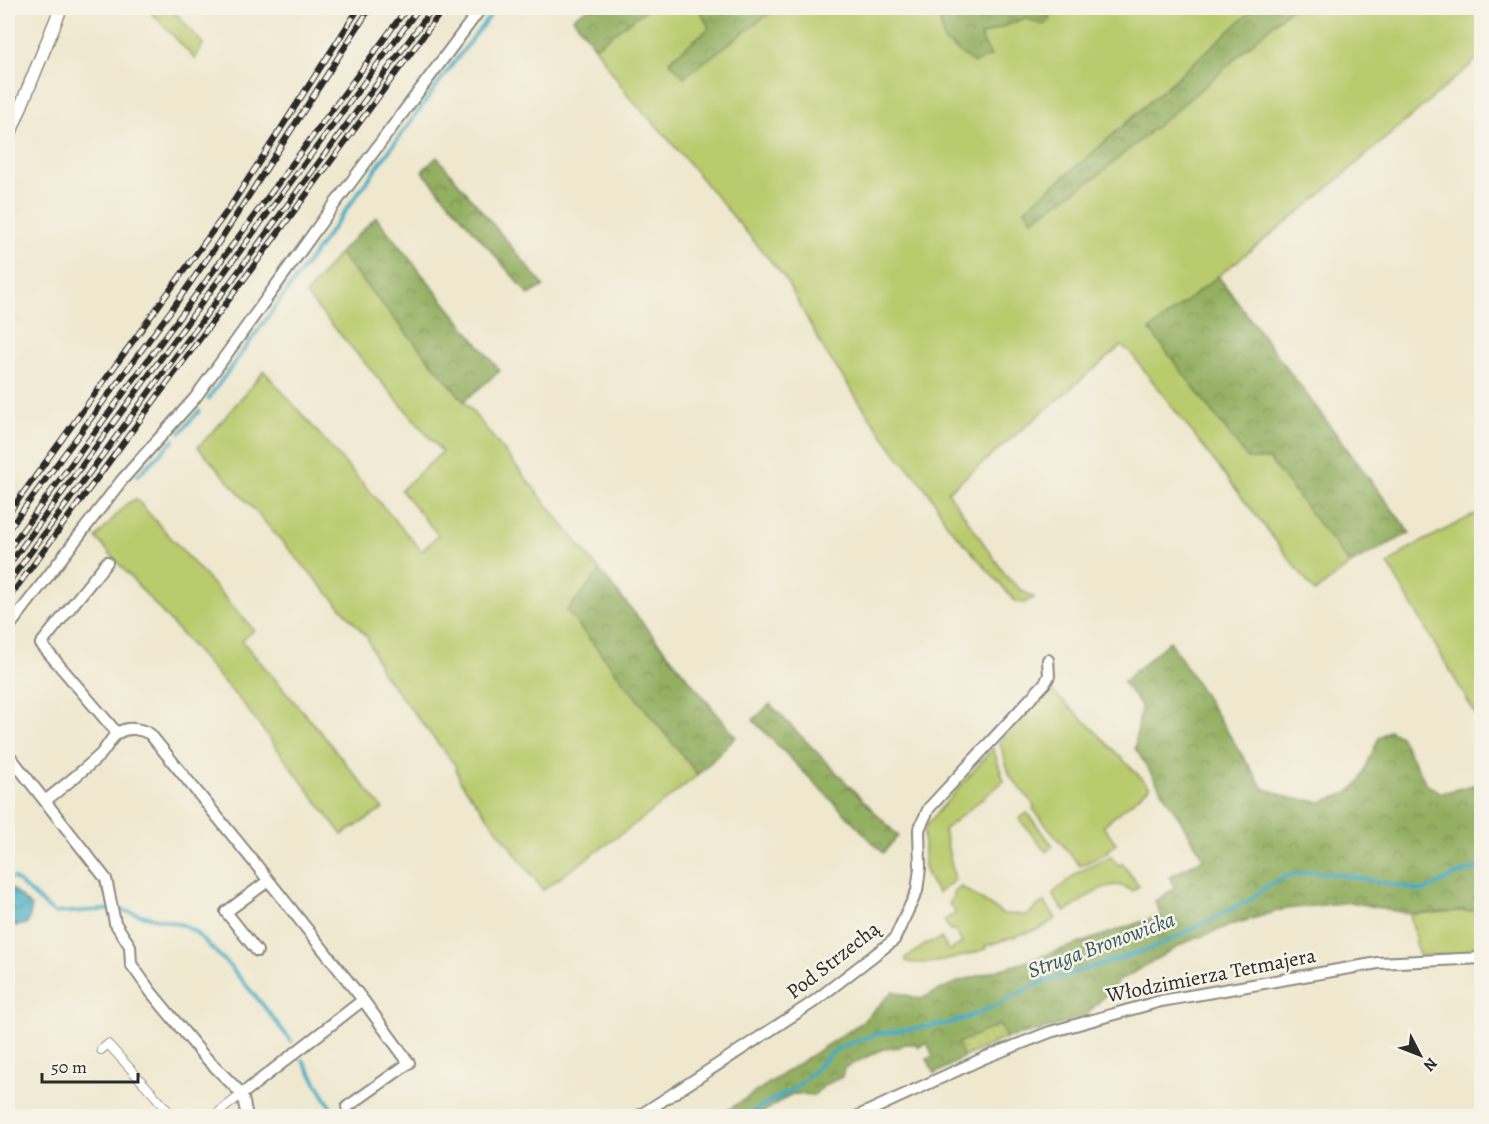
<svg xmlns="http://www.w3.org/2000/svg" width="1489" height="1124" font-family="Alegreya,serif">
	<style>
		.green { fill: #bacb6e; stroke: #727b4c; stroke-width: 1.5 }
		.forest { fill: url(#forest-crowns); stroke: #5f6d46; stroke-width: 1.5 }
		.park { fill: url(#park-dots); stroke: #727b4c; stroke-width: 1.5 }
		.water { fill: url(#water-waves); stroke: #386c77; stroke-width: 1.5 }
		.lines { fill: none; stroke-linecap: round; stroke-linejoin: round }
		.stream { stroke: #44acc3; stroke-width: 4 }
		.pedestrian-casing { stroke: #8d8a7d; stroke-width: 10 }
		.minor-casing { stroke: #8d8a7d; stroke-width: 14 }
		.tertiary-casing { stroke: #8d8a7d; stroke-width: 15 }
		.pedestrian { stroke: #fff; stroke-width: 8 }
		.minor { stroke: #fff; stroke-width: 10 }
		.tertiary { stroke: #fff; stroke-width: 12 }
		.rail-casing { stroke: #2b2b2b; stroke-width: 6 }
		.rail { stroke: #f7f3e8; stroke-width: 4; stroke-dasharray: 11; stroke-linecap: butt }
		.labels { text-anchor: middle; stroke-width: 5; stroke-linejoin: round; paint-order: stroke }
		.street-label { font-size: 21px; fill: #2b2b2b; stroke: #f7f3e8 }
		.water-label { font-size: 22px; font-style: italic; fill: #345860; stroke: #f7f3e8 }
	</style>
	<defs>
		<pattern id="forest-crowns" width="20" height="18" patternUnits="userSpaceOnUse" patternTransform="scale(1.5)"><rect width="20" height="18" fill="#93af61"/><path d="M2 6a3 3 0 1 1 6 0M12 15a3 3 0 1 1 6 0" fill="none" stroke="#788f50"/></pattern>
		<pattern id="park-dots" width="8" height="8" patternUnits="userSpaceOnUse" patternTransform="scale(1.5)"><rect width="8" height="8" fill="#bacb6e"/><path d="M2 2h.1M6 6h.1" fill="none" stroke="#a0ae5f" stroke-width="1.8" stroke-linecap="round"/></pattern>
		<pattern id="water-waves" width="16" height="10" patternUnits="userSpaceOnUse" patternTransform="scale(1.5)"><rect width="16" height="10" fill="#44acc3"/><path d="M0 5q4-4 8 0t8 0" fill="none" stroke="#398c9f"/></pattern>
	</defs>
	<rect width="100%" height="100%" fill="#f7f3e8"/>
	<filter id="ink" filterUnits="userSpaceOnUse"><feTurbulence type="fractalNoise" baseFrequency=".0167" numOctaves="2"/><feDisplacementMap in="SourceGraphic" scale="12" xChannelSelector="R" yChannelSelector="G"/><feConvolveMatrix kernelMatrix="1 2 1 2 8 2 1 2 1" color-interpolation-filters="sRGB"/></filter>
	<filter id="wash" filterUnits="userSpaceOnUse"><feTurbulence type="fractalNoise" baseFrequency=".008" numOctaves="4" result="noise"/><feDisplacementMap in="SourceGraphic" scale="24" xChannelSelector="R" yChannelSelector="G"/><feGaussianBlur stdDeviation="1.35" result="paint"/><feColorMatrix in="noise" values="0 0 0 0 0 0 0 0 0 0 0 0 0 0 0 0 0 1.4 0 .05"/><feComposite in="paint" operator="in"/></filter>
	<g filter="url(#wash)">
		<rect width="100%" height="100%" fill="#efe8cf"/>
		<path class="green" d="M147,8H171L203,44L195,59Z
			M648,8H700L699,9L709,28L770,13L762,8H938L944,41L979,36L1025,18L1050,19L1041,8H1255L1089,156L1026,209L1032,220L1097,176L1207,84L1291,8H1481V56L1312,202L1150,330L1269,459L1350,564L1315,592L1130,352L1121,346L948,492L1007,577L1021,590L1034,598L1024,603L1016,602L946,523L935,502L920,481L897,455L869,416L825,351L784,277L664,134L628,96L595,47Z
			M339,253L464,401L600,571L567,611L698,775L642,819L543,890L460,781L455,765L381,671L367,637L198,447L216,428L264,371L422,551L438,535L401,490L442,452L306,295Z
			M136,499L254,630L242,641L317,728L383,809L342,835L245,706L96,538L126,504Z
			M1481,511V724L1388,564L1410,548Z
			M1049,688L1090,726L1150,787L1103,826L1116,843L1110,848L1107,853L1080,866L1033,809L1035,806L1010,776L999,741Z
			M993,748L1004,781L944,830L955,880L938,893C932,884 926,877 924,866V828Z
			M1027,813L1053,846L1046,852L1019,819Z
			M1111,856L1119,866L1122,863L1139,886L1132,891C1108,873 1084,902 1065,912L1053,896V893L1077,873Z
			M961,887L963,888L1003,914L1027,915L1040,904L1044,902L1056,918L1042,928L985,946L986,949C960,957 935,966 907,962L905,958L931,941L933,942L941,938L949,951L962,943L954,929L950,931L944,920L956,913L949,904L955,892Z
			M1481,910V952L1419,956L1410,914Z"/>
		<path class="forest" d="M588,8H648L595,47L573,18Z
			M699,8H762L770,13L684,77L669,61L709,28Z
			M938,8H1041L1051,19L1044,25L1025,18L980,36L991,56L974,63L944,41Z
			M1255,8H1291L1207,84L1097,176L1032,220L1025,209L1089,156Z
			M437,157L544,286L529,295L422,171Z
			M376,217L500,371L464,401L339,253Z
			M1218,276L1410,533L1350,564L1269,459H1248L1150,330Z
			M600,571L736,737L698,775L567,611Z
			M1170,641L1263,788L1290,798L1321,802L1348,793L1360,781L1379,737L1390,730L1400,736L1427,785L1442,793L1481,783V910L1410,914L1351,902L1285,909L1231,925L1182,944L1119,981L1085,1016L1039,1031L1006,1038L999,1025L959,1043L964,1057L935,1074L927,1059L933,1056L927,1043L918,1047L916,1044H905L897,1048L883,1049L844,1068L842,1077L825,1085L814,1095L792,1094L757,1116H719L862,1022L893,991L920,999L960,981L1025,962L1161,915L1155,901L1175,888L1169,877L1204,858L1135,748L1141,706L1123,682Z
			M770,704L898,836L883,853L753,720Z"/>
		<path class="park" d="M999,1025L1006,1038L964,1057L958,1043Z"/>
		<path class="water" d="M8,887H10L32,907L28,924L8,927Z"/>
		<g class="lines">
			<path class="stream" d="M208,399L446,73L496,8
				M180,433L199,411
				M138,475L174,440
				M8,878H14L54,913L116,909L183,925L195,932L228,964L262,1004L291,1041
				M303,1060L336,1116
				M744,1116L792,1090L809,1076L830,1054L843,1046L877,1034L951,1023L977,1014L1038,984L1158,946L1250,900L1266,887L1284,877L1309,872L1337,874L1400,886L1421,891L1430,888L1453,876L1482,866"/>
		</g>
	</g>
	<g filter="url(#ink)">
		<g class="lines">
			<defs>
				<path id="pedestrian" d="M101,1050L108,1044L173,1116
					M214,1116L242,1094"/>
				<path id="minor" d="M107,562L41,644L117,733
					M8,628L122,480L195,398L328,213L481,8
					M8,754L106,879L115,923L130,946L131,964L151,992L203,1055L242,1094L247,1116
					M45,801C64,786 83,771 100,755C107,748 111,737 118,733C128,726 141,729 150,734L254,862L363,1000L242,1094
					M257,951L226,912L268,881
					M347,1107L409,1063L363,1000
					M639,1116L812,1003L894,940L917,891L920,868L919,829L929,808L1045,683L1049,676L1048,660
					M858,1116L984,1058L1050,1032L1161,1001L1378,963L1482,958"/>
				<path id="tertiary" d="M8,138L61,8"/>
			</defs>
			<use href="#pedestrian" class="pedestrian-casing"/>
			<use href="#minor" class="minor-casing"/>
			<use href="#tertiary" class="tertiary-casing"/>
			<use href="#pedestrian" class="pedestrian"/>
			<use href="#minor" class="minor"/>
			<use href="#tertiary" class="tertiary"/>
			<defs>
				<path id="rail" d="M8,514L230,207L359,8
					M8,530L172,309L219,242L370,8
					M8,550L407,8
					M8,566L419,8
					M8,583L433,8
					M8,599L444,8"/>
			</defs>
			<use href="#rail" class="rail-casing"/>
			<use href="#rail" class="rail"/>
		</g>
	</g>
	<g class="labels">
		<g class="street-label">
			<text transform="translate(833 960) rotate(-38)" y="7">Pod Strzechą</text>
			<text transform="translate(1211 975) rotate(-11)" y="7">Włodzimierza Tetmajera</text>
		</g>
		<g class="water-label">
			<text transform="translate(1101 944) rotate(-20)" y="8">Struga Bronowicka</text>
		</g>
	</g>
	<rect width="1489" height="1124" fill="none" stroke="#f7f3e8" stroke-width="30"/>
	<g transform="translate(1420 1055) rotate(132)" stroke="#f7f3e8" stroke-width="4.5" paint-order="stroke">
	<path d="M0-4.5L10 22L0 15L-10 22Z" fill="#2b2b2b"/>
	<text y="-9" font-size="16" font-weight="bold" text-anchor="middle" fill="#2b2b2b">N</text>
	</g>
	<path d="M42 1073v9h96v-9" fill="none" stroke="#2b2b2b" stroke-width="3"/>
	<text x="51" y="1073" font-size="18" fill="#2b2b2b" stroke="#f7f3e8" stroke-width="4.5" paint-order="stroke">50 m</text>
</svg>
